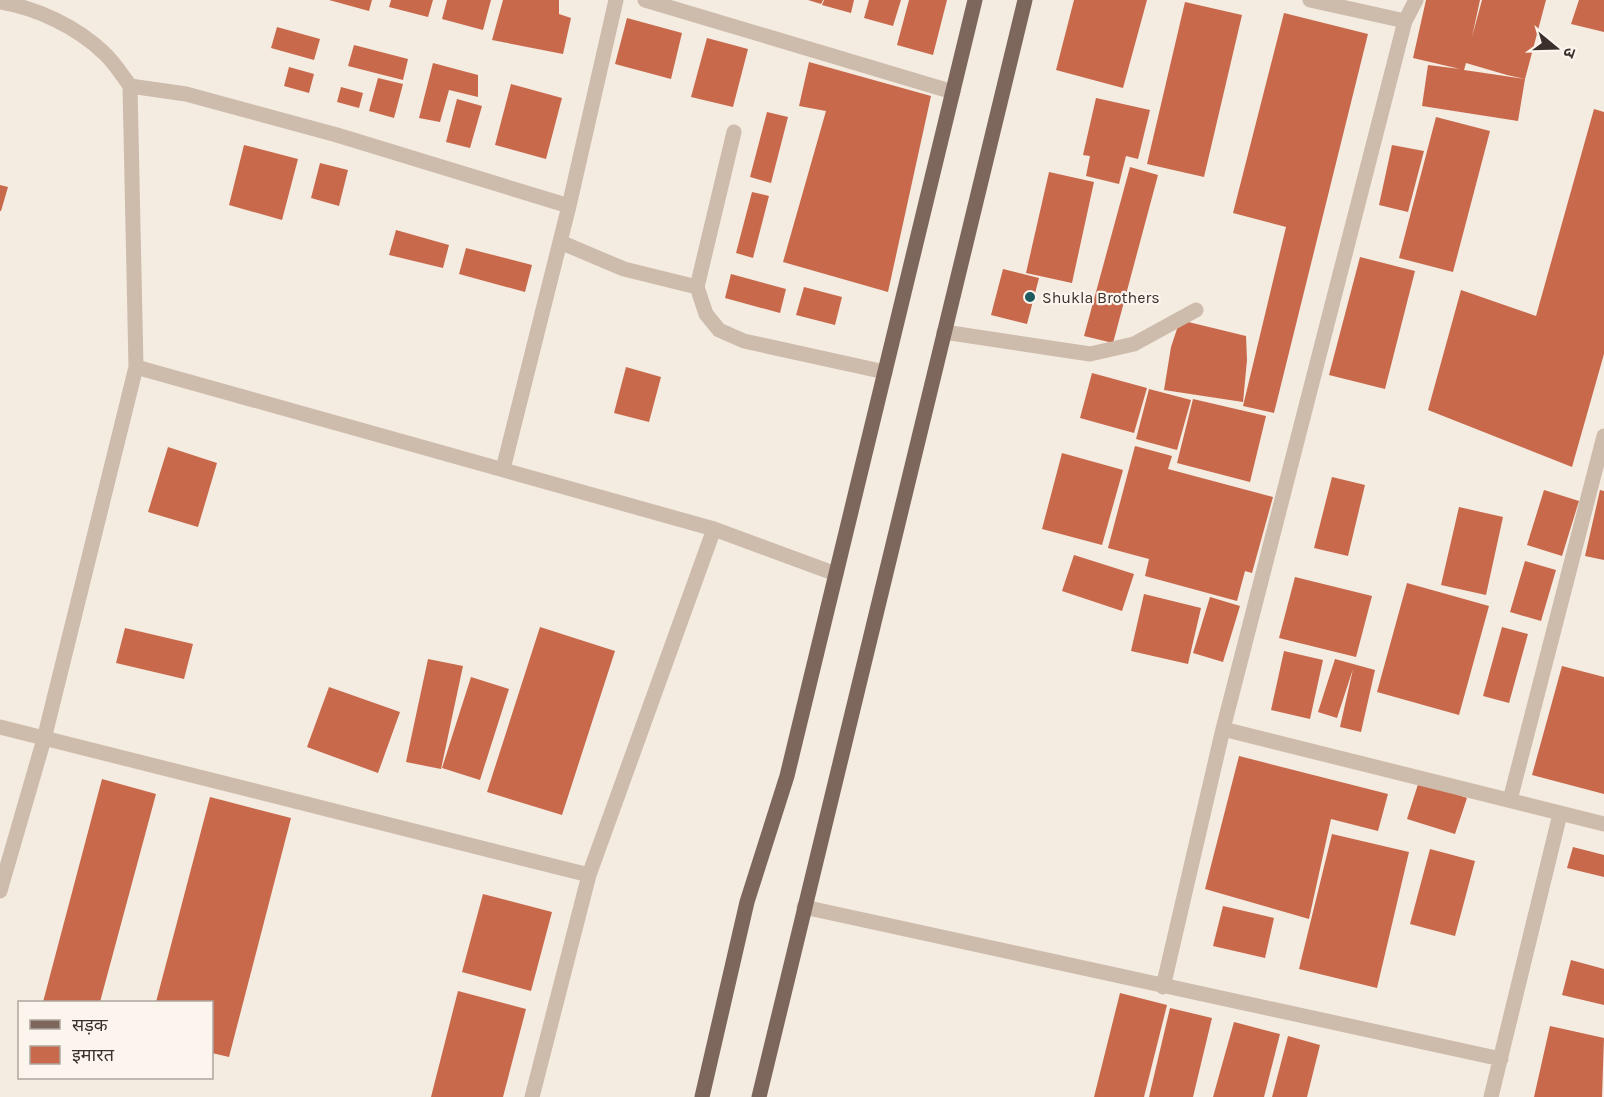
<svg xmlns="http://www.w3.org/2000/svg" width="1604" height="1097" font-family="Karla,'Noto Sans Devanagari',sans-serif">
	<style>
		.building { fill: #c8694b; fill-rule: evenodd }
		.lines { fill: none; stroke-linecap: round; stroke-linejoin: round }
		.minor { stroke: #cdbbac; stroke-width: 15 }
		.major { stroke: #7d675c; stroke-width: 15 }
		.poi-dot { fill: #1f5a5e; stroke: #fbf5ee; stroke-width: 2 }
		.labels { text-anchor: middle; stroke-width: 4.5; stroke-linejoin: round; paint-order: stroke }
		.poi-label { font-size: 16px; fill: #3b302b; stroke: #fbf5ee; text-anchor: start }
	</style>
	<rect width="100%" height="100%" fill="#f4ebe1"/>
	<path class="building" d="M329,0H372L369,11Z
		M391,0H433L428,17L389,7Z
		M447,0H491L483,30L442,19Z
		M503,0H559V14L571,18L563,54L492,40Z
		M808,0H823L821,4Z
		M824,0H854L851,13L822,5Z
		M869,0H901L893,26L864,18Z
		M909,0H947L933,55L897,45Z
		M1074,0H1147L1123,88L1056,70Z
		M1426,0H1480L1472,37L1482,0H1546L1525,79L1518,121L1422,106L1428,65L1460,69L1413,58ZM1466,63L1507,75L1525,79L1464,70Z
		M1579,0H1604V32L1571,24Z
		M1185,2L1242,15L1204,177L1147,164Z
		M1284,13L1368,34L1274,413L1243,406L1286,227L1233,213Z
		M627,18L682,33L671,79L615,64Z
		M277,27L320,39L314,60L271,48Z
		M707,38L748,49L733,107L691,97Z
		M354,45L408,59L403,80L348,66Z
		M809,62L931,96L888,292L783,262L826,111L799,106Z
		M433,63L478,75V97L449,90L440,122L419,118Z
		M289,67L314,74L309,93L284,86Z
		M378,78L403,84L394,118L369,111Z
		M511,84L562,98L546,159L495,145Z
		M341,87L363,93L359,108L337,102Z
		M1096,98L1150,110L1138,159L1126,156L1119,184L1086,176L1090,156L1083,155Z
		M457,99L482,106L470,148L446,142Z
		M1594,109L1604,112V354L1572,467L1428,410L1461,290L1536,316Z
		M767,112L788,117L771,183L750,177Z
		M1436,117L1490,131L1453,272L1399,258Z
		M244,145L298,159L282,220L229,205Z
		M1392,145L1424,151L1408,212L1379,205Z
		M320,163L348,170L339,206L311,198Z
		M1130,167L1158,175L1113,343L1084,336Z
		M1049,172L1094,182L1072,283L1026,273Z
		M0,185L8,187L1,211H0Z
		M752,192L769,196L753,258L736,253Z
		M396,230L449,245L443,268L389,255Z
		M466,248L532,265L525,292L459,274Z
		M1360,257L1415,271L1385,389L1329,375Z
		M1003,269L1039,278L1027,324L991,315Z
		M731,274L786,289L780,313L725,298Z
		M804,287L842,297L835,325L796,315Z
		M1180,320L1246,336L1247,360L1243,402L1164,390L1171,347Z
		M626,367L661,377L649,422L614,413Z
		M1092,373L1147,388L1134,433L1080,418Z
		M1149,389L1191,400L1177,450L1136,439Z
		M1193,399L1266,416L1250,482L1177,463Z
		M1135,446L1172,456L1168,469L1273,497L1252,573L1245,571L1237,601L1145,576L1149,559L1108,548Z
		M168,447L217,463L198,527L148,512Z
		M1062,453L1123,470L1102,545L1042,529Z
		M1332,477L1365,485L1348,556L1314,548Z
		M1544,490L1579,501L1562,556L1527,545Z
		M1600,490L1604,491V560L1585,556Z
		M1459,507L1503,517L1486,595L1441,585Z
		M1074,555L1134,574L1122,611L1062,591Z
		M1525,561L1556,570L1541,621L1510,612Z
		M1295,577L1372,596L1356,657L1279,638Z
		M1407,583L1489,606L1459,715L1377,692Z
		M1144,594L1201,608L1188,664L1131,651Z
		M1210,597L1240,606L1223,662L1193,653Z
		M540,627L615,651L562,815L487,792Z
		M1502,627L1528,634L1509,703L1483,696Z
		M125,628L193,644L184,679L116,663Z
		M1284,651L1323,660L1310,719L1271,710Z
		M428,659L463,666L441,769L406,762Z
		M1335,659L1375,670L1361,732L1340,727L1353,669L1337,718L1318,712Z
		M1562,666L1604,677V794L1532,775Z
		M471,677L509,689L480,780L442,768Z
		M329,687L400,712L378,773L307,747Z
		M1239,756L1388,794L1378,831L1331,819L1309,919L1205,889Z
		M102,779L156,794L100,1002H43Z
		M1419,781L1467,798L1455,834L1407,819Z
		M210,797L291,818L229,1057L212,1053V1002H156Z
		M1332,834L1409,852L1377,988L1299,969Z
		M1573,847L1604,855V877L1567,868Z
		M1430,849L1475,861L1455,936L1410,924Z
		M483,894L552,912L531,991L462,972Z
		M1223,906L1274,918L1265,958L1213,946Z
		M1571,960L1604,969V1005L1562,995Z
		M458,991L526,1009L503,1097H431Z
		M1120,993L1167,1005L1144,1097H1094Z
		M1170,1008L1212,1018L1193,1097H1149Z
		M1234,1022L1280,1034L1264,1097H1213Z
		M1550,1026L1604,1038L1602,1097H1534Z
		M1288,1036L1320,1045L1307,1097H1272Z"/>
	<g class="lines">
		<path class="minor" d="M645,0L953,92
			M1310,0L1405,21
			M0,2C37,8 77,27 104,53C114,62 122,75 130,86L136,367L44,739L0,891
			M130,86L186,94L337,135L569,206
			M734,132L697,287L706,314L719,330L744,341L885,372
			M560,242L624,269L697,287
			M944,332L1090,354L1134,344L1196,310
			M136,367L714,529L836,574
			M503,469L569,206L616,0
			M0,727L589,875
			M1223,729L1604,824
			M1510,800L1604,436
			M804,907L1501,1059
			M1163,987L1223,729L1405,21L1416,0
			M532,1097L589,875L714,529
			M1491,1097L1560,814"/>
		<path class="major" d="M702,1097L747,902L787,776L975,0
			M759,1097L1025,0"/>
	</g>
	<circle class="poi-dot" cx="1030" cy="297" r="6"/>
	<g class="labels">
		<g class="poi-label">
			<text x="1042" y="303">Shukla Brothers</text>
		</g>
	</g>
	<rect x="18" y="1001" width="195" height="78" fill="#fbf5ee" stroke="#aea6a0" stroke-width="1.5"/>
	<rect x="30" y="1020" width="30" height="9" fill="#7d675c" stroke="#aea6a0" stroke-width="1.5"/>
	<text x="72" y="1031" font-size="18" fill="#3b302b">सड़क</text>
	<rect x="30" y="1046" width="30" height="18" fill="#c8694b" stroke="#aea6a0" stroke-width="1.5"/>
	<text x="72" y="1061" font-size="18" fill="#3b302b">इमारत</text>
	<g transform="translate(1556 48) rotate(109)" stroke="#fbf5ee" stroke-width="4.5" paint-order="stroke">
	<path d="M0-4.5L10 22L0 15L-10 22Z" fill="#3b302b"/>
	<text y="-9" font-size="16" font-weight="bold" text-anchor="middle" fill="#3b302b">उ</text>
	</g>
</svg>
